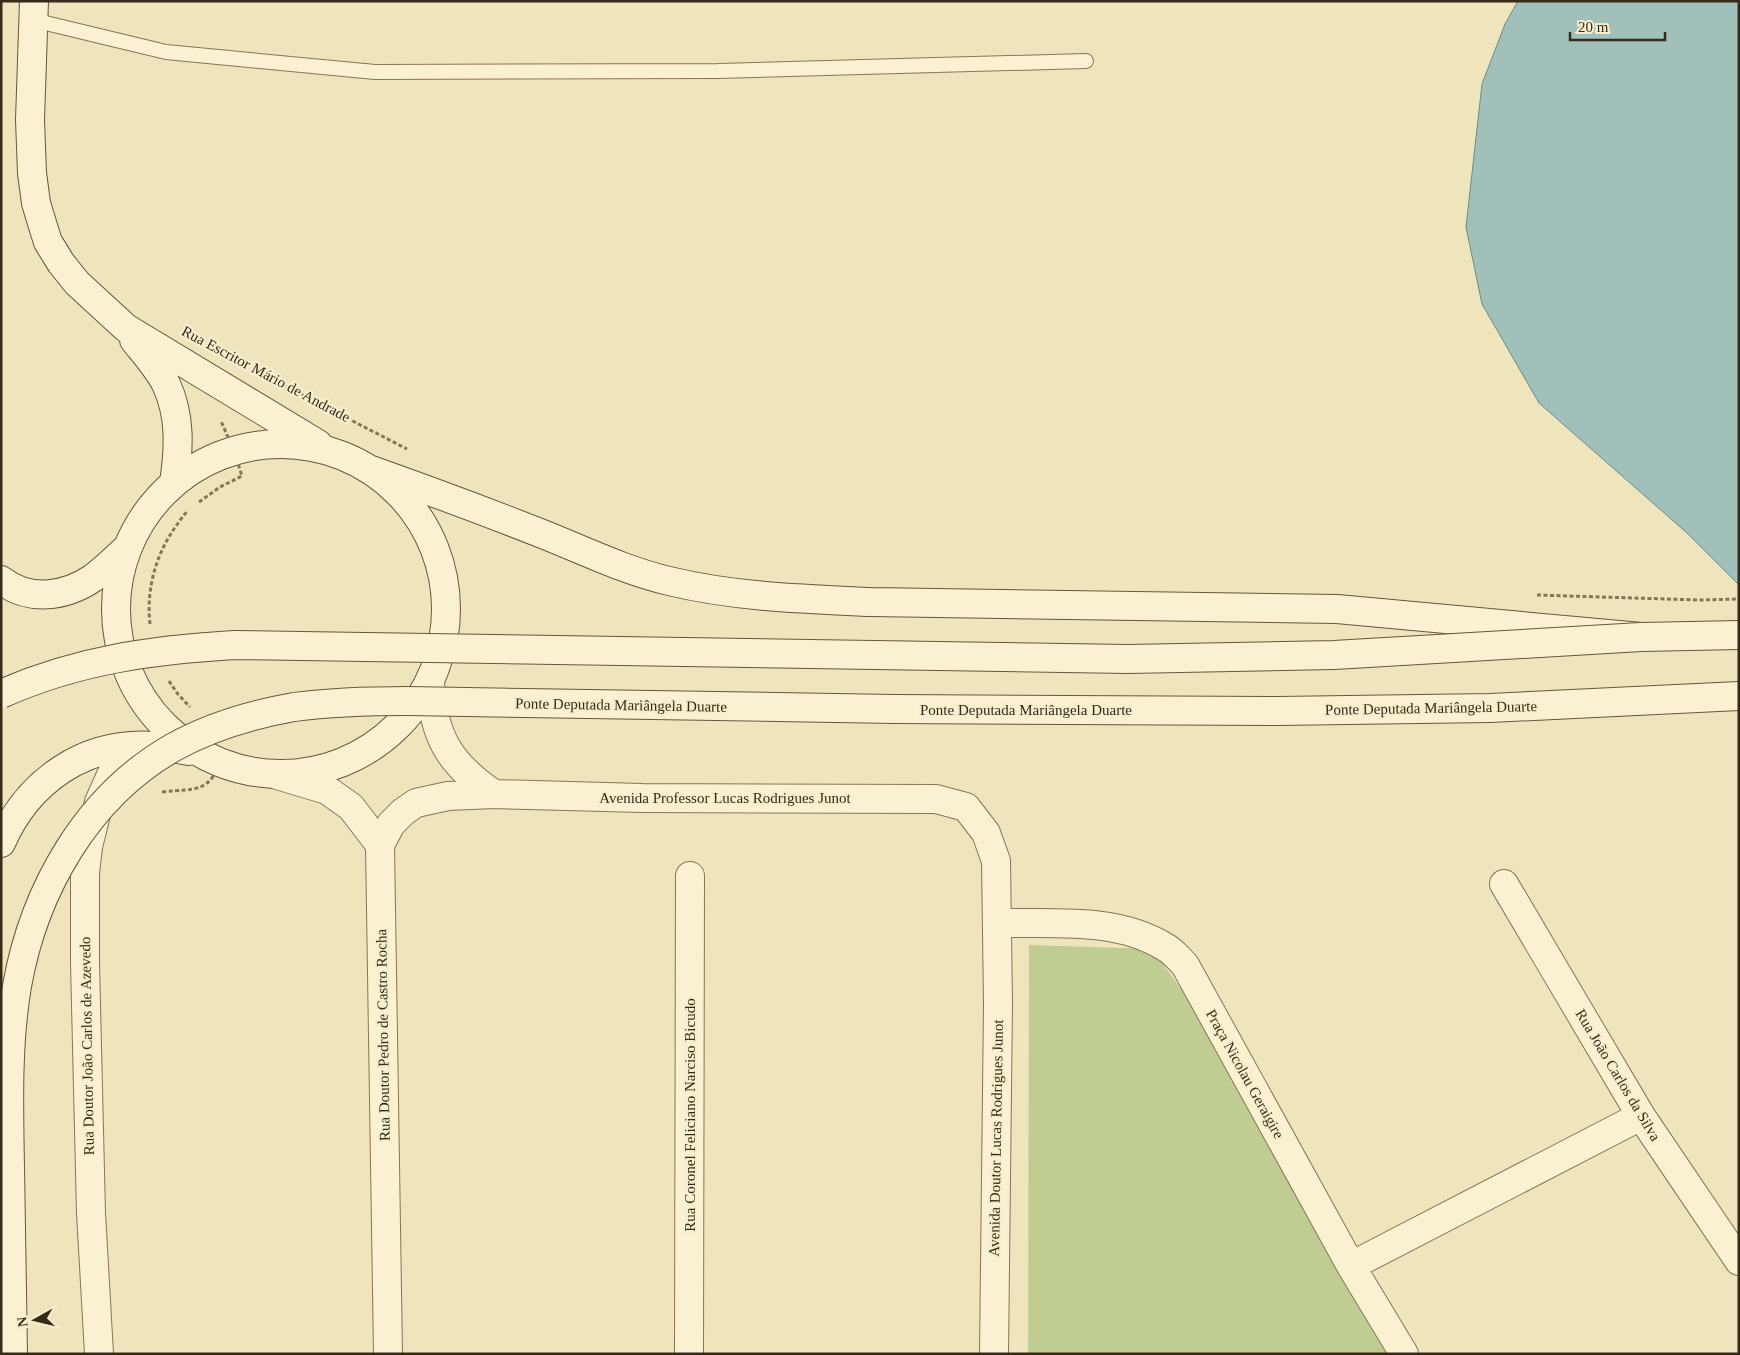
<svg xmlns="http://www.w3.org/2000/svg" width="1740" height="1355" font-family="Georgia,serif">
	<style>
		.green { fill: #bfcc92 }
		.water { fill: #a1c0ba; stroke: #698d88 }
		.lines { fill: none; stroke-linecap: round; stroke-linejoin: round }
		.lane-casing { stroke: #877556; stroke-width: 16 }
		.street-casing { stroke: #877556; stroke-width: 30 }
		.secondary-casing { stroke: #68563a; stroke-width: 30 }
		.path { stroke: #877556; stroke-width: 3; stroke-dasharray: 4 2.5; stroke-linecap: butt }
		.lane { stroke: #f9f1d1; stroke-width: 14 }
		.street { stroke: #f9f1d1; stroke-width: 28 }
		.secondary { stroke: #f9f1d1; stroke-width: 28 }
		.secondary-bridge-casing { stroke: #68563a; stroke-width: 30; stroke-linecap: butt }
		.secondary-bridge { stroke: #f9f1d1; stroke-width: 28 }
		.labels { text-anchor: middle; stroke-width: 4.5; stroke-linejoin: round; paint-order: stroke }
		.street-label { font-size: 15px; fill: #362b1b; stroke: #f6eecd }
	</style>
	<rect width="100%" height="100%" fill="#eee5bd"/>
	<path class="green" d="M1029,945L1152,949L1192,1004L1395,1354H1028Z"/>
	<path class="water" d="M1518,1H1739V585L1687,533L1539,403L1482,304L1466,227L1482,84L1505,24Z"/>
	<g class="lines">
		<defs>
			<path id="lane" d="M33,20L166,52L375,72L718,71L1086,61"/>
			<path id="street" d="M430,681C433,736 449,764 494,794
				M277,775L327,790L351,807L380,845L388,1354
				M380,845L391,824L403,812L416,803L448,796L494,794L642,798L936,799L966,807L986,833L996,861L998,1004L994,1354
				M1504,884L1641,1116L1739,1261
				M998,923C1053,924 1117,917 1165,947C1173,951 1179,959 1185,965L1351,1266L1404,1354
				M1351,1266L1641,1116
				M99,1354L91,1213L85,963V873L88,847L99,802L116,764L129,747
				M689,1354L690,876"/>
			<path id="secondary" d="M34,1L30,120L32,173L36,203L42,223L48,242L61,263L77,283L126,328L318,444
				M134,340C145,354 158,368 166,384C181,416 179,449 174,483
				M116 609a165 165 0 1 1 330 0a165 165 0 1 1-330 0Z
				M371,470C430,491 487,512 545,535C585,551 626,571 669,581C735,597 803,599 871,602L1337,609L1641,637L1739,635
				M1,580C29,602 65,597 93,578C105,569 117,557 128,547
				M1,843C28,781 85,741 154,746C166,747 177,749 189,751"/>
		</defs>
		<use href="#lane" class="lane-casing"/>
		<use href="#street" class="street-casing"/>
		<use href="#secondary" class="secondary-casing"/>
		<path class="path" d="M283,385L407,449
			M199,502L220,487L242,476L234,451L221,421
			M1537,595L1699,600L1739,599
			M150,624C146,589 156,554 176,526C180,521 183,515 188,511
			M169,681L177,693L190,707
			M162,792C199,788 207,794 224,757"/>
		<use href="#lane" class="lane"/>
		<use href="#street" class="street"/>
		<use href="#secondary" class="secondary"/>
		<defs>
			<path id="secondary-bridge" d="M1,694C77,660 152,650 234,645L1128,659L1334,655L1641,637
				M13,1354C12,1292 11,1230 10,1167C9,1108 7,1045 17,986C34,890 87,796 174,747C210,727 254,714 294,707C332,702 370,701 408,701L894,709L1277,711L1490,708L1739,696"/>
		</defs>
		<use href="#secondary-bridge" class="secondary-bridge-casing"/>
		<use href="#secondary-bridge" class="secondary-bridge"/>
	</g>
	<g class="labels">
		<g class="street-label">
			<text transform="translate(266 374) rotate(28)" y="5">Rua Escritor Mário de Andrade</text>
			<text transform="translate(621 705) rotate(1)" y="5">Ponte Deputada Mariângela Duarte</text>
			<text transform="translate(1431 708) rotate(-1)" y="5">Ponte Deputada Mariângela Duarte</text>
			<text x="1026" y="715">Ponte Deputada Mariângela Duarte</text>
			<text x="725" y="803">Avenida Professor Lucas Rodrigues Junot</text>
			<text transform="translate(383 1035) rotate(-91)" y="5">Rua Doutor Pedro de Castro Rocha</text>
			<text transform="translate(87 1046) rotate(-91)" y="5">Rua Doutor João Carlos de Azevedo</text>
			<text transform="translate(1245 1074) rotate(61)" y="5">Praça Nicolau Geraigire</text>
			<text transform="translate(1618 1075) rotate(59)" y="5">Rua João Carlos da Silva</text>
			<text transform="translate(690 1115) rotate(-90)" y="5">Rua Coronel Feliciano Narciso Bicudo</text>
			<text transform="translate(996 1138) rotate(-89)" y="5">Avenida Doutor Lucas Rodrigues Junot</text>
		</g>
	</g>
	<rect width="1740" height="1355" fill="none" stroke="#362b1b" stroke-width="5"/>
	<g transform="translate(35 1320) rotate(262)" stroke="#f6eecd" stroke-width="4" paint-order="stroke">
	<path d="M0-4L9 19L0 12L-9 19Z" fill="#362b1b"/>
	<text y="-8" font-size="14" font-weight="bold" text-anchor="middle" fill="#362b1b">N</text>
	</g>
	<path d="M1570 32v8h95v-8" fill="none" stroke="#362b1b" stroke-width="2.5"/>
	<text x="1578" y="32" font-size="15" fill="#362b1b" stroke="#f6eecd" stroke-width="4" paint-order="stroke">20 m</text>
</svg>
